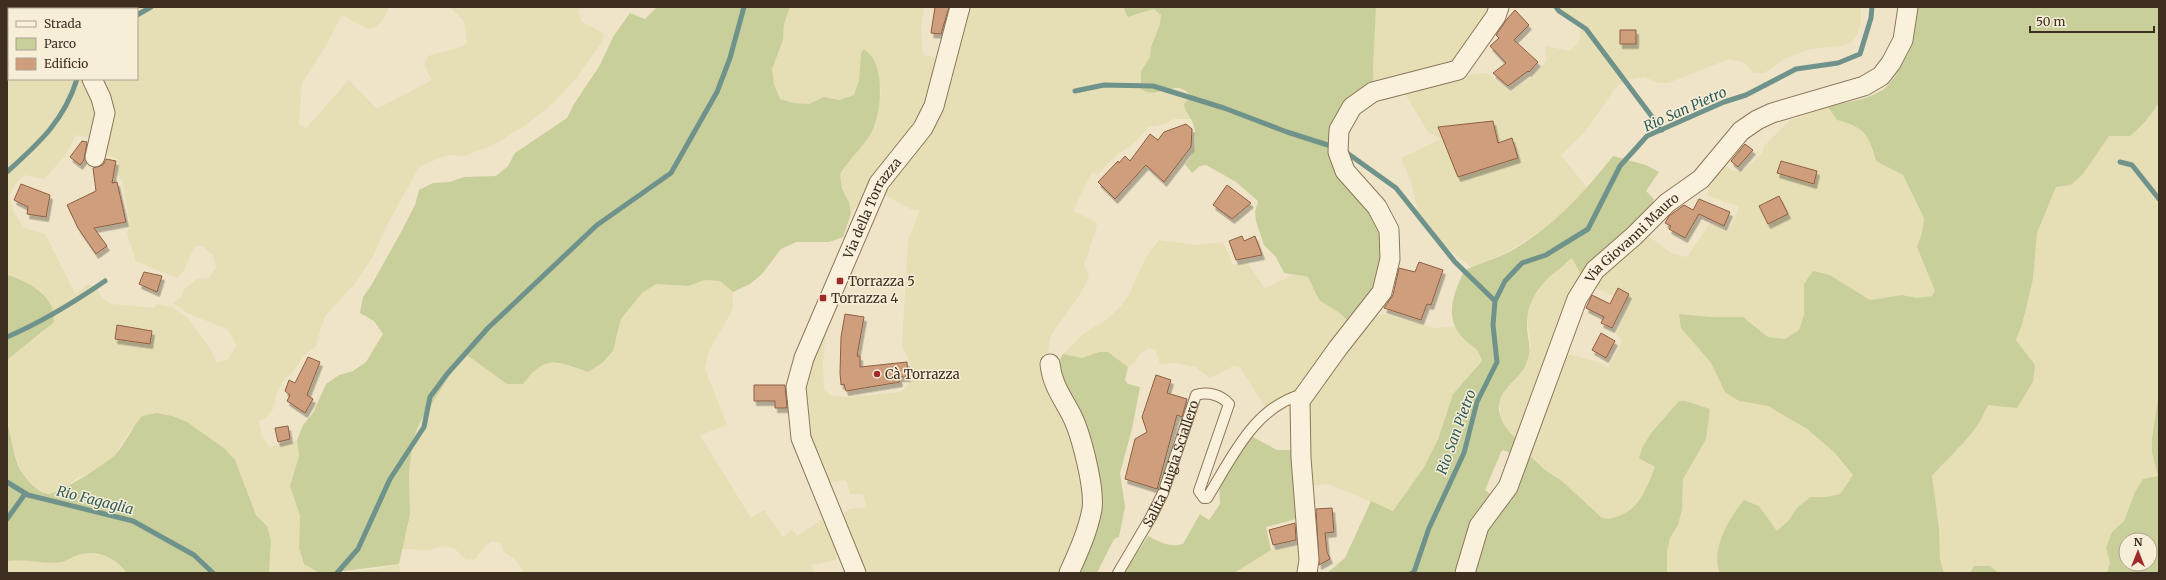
<svg xmlns="http://www.w3.org/2000/svg" width="2166" height="580" font-family="Merriweather,serif">
	<style>
		.farmland { fill: #e6deb5; fill-rule: evenodd }
		.green { fill: #c9cf9b; fill-rule: evenodd }
		.lines { fill: none; stroke-linecap: round; stroke-linejoin: round }
		.stream { stroke: #6f938a; stroke-width: 5 }
		.building { fill: #cf9f7d; stroke: #8d5f41; filter: url(#shadow) }
		.lane-casing { stroke: #8d765c; stroke-width: 12 }
		.street-casing { stroke: #8d765c; stroke-width: 21 }
		.lane { stroke: #faf1dc; stroke-width: 10 }
		.street { stroke: #faf1dc; stroke-width: 19 }
		.poi-dot { fill: #9e2a2b; stroke: #f7eed8; stroke-width: 1.5 }
		.labels { text-anchor: middle; stroke-width: 3; stroke-linejoin: round; paint-order: stroke }
		.street-label { font-size: 13px; fill: #3d2e20; stroke: #f7eed8 }
		.poi-label { font-size: 13px; fill: #3d2e20; stroke: #f7eed8; text-anchor: start }
		.water-label { font-size: 14px; font-style: italic; fill: #2f5d5a; stroke: #f7eed8 }
	</style>
	<defs>
		<filter id="shadow"><feDropShadow dx="2.5" dy="4.5" stdDeviation="0" flood-color="#0004"/></filter>
	</defs>
	<rect width="100%" height="100%" fill="#f0e4c8"/>
	<path class="farmland" d="M7,7H389L385,17L376,27L367,29L342,15L328,42L302,83L299,124L306,128L349,80L377,109L432,80L424,65L428,56L464,46L467,42L464,21L450,7H581L578,12L581,21L604,34L602,42L575,80L551,105L525,126L491,146L464,156L448,155L425,164L418,169L388,223L373,256L357,281L326,315L321,327L316,347L304,355L293,372L285,379L277,393L273,409L267,417L259,421L262,437L270,447L297,440L299,456L290,486L300,516L299,548L304,564L318,572L329,573H269L271,541L267,526L256,515L235,460L225,449L211,441L132,428L115,455L104,465L76,479L64,489L49,494L34,488L24,477L12,449L7,423V360L29,341L42,333L43,295L18,278L7,275ZM9,9H137V79H9ZM76,135L105,142L102,154L118,159L117,174L122,181L130,223L127,234L136,261L176,278L183,272L193,250L196,246H202L213,255L216,267L209,278L197,279L184,289L182,296L173,303L189,314L227,329L237,346L228,359L217,363L211,350L188,318L172,307L157,304L154,308L112,304L103,299L95,286L88,284L76,295L45,234L24,228L13,210L9,196L15,184L24,175L44,179L64,157Z
		M790,7H924L921,28L923,55L939,58L921,112L913,129L893,151L851,214L849,202L842,189L839,174L848,161L869,137L875,122L881,91L874,61L864,49L861,53L859,80L854,95L839,100L824,97L809,104L794,103L780,99L774,84L772,69L783,40L784,24Z
		M968,7H1123V10L1137,15L1154,9L1161,15L1160,24L1151,47L1150,57L1141,71L1156,94L1172,88L1188,93L1191,98L1186,113L1191,119H1174L1166,124L1149,127L1130,147L1119,153L1098,174L1092,172L1073,211L1095,221L1097,226L1084,265L1089,275L1084,288L1050,337L1045,374L1070,430L1087,508L1063,573H859L842,526L844,513L850,509L866,507L863,494H850L846,480L825,483L812,449L802,373L827,322L823,361L824,390L832,396L849,397L901,392L913,379V370L902,346L908,240L920,210L910,209L885,195V186L910,150Z
		M1376,7H1497L1450,67L1374,87L1373,68Z
		M1555,7H1861V22L1857,35L1851,43L1841,46L1810,49L1787,58L1764,73H1754L1743,62L1729,59L1668,83H1659L1644,77L1626,80L1616,87L1585,132L1561,155L1587,188L1554,222L1504,254L1471,267L1445,246L1419,216L1412,185L1401,158L1442,139L1428,132L1404,92L1460,76L1487,73L1510,92L1535,75L1546,61V46L1569,51L1579,43L1581,26L1555,11Z
		M2159,103V391L2152,438V453L2158,476L2135,492L2124,521L2112,532L2106,547L2110,563L2107,573H1999L1990,566H1975L1970,573H1944L1940,559L1939,528L1932,476L1974,429L1984,416L1988,405L2035,365L2016,340L2022,325L2033,279L2037,233L2056,187L2071,185L2083,174L2109,136L2146,121Z
		M1828,107L1837,120L1852,124L1865,132L1872,146L1876,161L1903,175L1924,218L1922,233L1917,247L1935,291L1932,296L1917,298L1902,295L1870,300L1830,275L1804,284V315L1799,330L1785,339L1768,337L1743,317H1711L1679,314L1691,340L1711,363L1726,392L1739,401L1768,406L1807,429L1834,452L1853,475L1840,494L1826,497H1810L1797,508L1788,521L1777,531L1759,506L1744,501L1734,513L1727,527L1720,573H1667V552L1670,538L1678,525L1682,510L1683,479L1690,465L1679,401L1643,446L1655,466L1640,502L1627,514L1607,520L1601,517L1562,481L1545,470L1527,453L1564,353L1595,361L1608,368L1623,340L1616,334L1629,303L1590,285L1646,234L1671,253L1687,257L1710,224L1726,232L1730,228L1739,207L1707,195L1712,177L1722,163L1733,171L1744,169L1762,154L1764,146L1789,121Z
		M1159,240L1196,245L1223,242L1233,265L1247,262L1265,289L1292,275L1300,274L1308,277L1319,300L1341,314L1349,323L1384,314L1434,328L1457,326L1465,340L1480,352L1482,361L1453,394L1438,439L1424,467L1393,511L1328,484L1309,486L1306,400L1266,409L1240,367L1233,366L1210,378L1195,367L1176,363L1160,364L1156,350L1148,348L1140,354L1136,362L1128,367L1121,363L1115,356L1099,352L1082,358L1063,354L1083,334L1106,320L1121,306L1129,295L1146,257Z
		M1572,257L1580,273L1579,282L1519,441L1510,435L1505,427L1501,419L1499,401L1504,392L1517,379L1531,346L1527,318L1531,301L1548,277Z
		M705,280L720,281L733,292V309L708,353L705,369L727,425L700,435L751,518L764,510L783,537L792,530L797,536L826,517L837,551L836,560L812,565L813,573H524L516,560L504,552L501,544L492,541L485,546L475,559L466,560L454,548L445,546L428,550L401,549L407,532L410,515L409,473L413,440L419,424L464,353L507,384H523L533,371L546,362L564,364L588,372L618,336L621,319L642,293L656,284L688,286Z
		M1302,546L1303,573H1234L1271,550Z
		M82,554L105,555L119,562L127,573H7V561L23,559L61,562Z
		M399,564L400,573H339L383,568Z"/>
	<path class="green" d="M657,7H790L784,24L783,40L772,69L774,84L780,99L794,103L809,104L824,97L839,100L854,95L859,80L861,53L864,49C867,52 872,56 874,60C884,80 881,120 868,138C859,151 848,161 840,174L842,189L849,202L851,214L843,237L829,242H796L781,249L762,274L750,284L733,292L720,281L705,280L688,286L656,284L642,293L621,319L613,351L602,363L588,372C555,361 546,354 523,384H507L464,353L419,424L413,440L409,473L410,515L399,564L329,573L318,572L304,564L299,548L300,516L290,486L299,456L297,440L303,425L313,413L326,384L339,375L353,371L366,362L383,334L374,321L360,313L363,297L372,284L400,234L415,205L419,190L433,183L450,182L464,177L496,176L508,166L515,153L567,118L574,104L600,65L613,37L630,13L645,19Z
		M1123,7H1376L1373,68L1374,87L1330,129L1382,223L1380,283L1349,323L1341,314L1319,300L1308,277C1299,274 1292,275 1284,273L1276,257L1264,245L1256,221L1255,212L1258,201L1236,182L1206,165L1200,166L1192,173L1185,164C1196,154 1198,135 1192,121C1189,115 1185,112 1184,104L1191,97C1177,75 1159,102 1141,89V71L1150,57L1151,47L1160,24L1161,15L1154,9L1128,17Z
		M1916,7H2159V103L2146,121L2130,136H2109L2083,174L2071,185L2056,187L2037,233L2033,279L2022,325L2016,340L2035,365L2033,382L2017,408L1988,405C1977,434 1951,454 1932,476L1939,528L1940,559L1944,573H1720C1710,550 1729,518 1744,500L1759,506L1777,531L1788,521L1797,508L1810,497H1826L1840,494L1853,475L1834,452L1807,429L1768,406L1739,401L1725,392L1711,363L1681,328L1679,314L1711,317H1743L1768,337L1785,339L1799,330L1804,315V284L1813,271L1830,275L1870,300L1902,295L1917,298L1932,296L1935,291L1917,247L1922,233L1924,218L1903,175L1876,161C1869,134 1864,127 1837,120L1828,107C1844,103 1864,100 1879,92C1901,82 1916,30 1916,7Z
		M1613,156L1646,165L1659,172L1646,191L1654,199L1652,206L1579,282L1580,273L1572,258C1568,260 1566,263 1563,266C1559,270 1553,273 1549,277C1536,290 1526,307 1527,325C1527,341 1533,347 1526,364C1521,376 1511,382 1504,392C1491,409 1505,431 1519,441L1514,455L1503,450L1501,452L1485,490L1493,496L1458,573H1327L1345,558L1371,501L1393,511L1424,467L1438,439L1453,394L1482,361C1478,347 1474,349 1465,340C1443,319 1453,295 1464,271C1476,264 1490,261 1503,255C1549,232 1582,195 1613,156Z
		M7,275C23,279 45,291 52,307C54,311 53,318 54,322L7,360Z
		M1099,352H1108L1128,367L1125,380L1128,384L1140,387L1132,429L1120,473L1125,507L1119,537L1114,539L1097,573H1073L1095,513L1057,365L1063,354L1082,358Z
		M2159,391V573H2107L2110,563L2106,547L2112,532L2124,521L2135,492L2143,479L2158,476L2152,453V438ZM2126,540H2150V564H2126Z
		M1679,401H1685L1710,409L1706,439L1683,479L1682,510L1678,525L1670,538L1667,552V573H1469L1477,543L1527,453L1545,470L1562,481L1601,517C1607,520 1610,519 1616,517C1640,510 1646,488 1655,467L1639,458L1643,446L1652,432Z
		M157,413L172,416L187,422L225,449L235,460L256,515L267,526L271,541L269,573H127C115,558 101,551 82,554C75,555 69,560 62,562C45,565 26,558 7,561V423C13,442 13,463 26,478C31,485 39,492 48,494C57,495 109,462 116,454C126,442 132,428 142,416Z
		M1251,436L1277,450H1297L1300,518L1266,527L1271,550L1234,573H1124L1148,536C1160,542 1170,548 1183,544L1200,514L1209,520L1220,504L1219,484Z
		M1974,566H1990L1999,573H1970Z"/>
	<g class="lines">
		<path class="stream" d="M1556,7L1559,11L1586,29L1662,130
			M137,15L151,7
			M1075,91L1104,85L1153,86L1224,108L1287,132L1334,147
			M1343,150L1396,188L1455,262L1495,301
			M2120,162L2132,165L2159,199
			M7,172C39,143 64,121 77,79
			M7,337C42,322 73,303 105,281
			M7,482L28,495L133,521L194,555L213,573
			M7,519L25,494
			M337,573L358,549L390,479L424,427L430,397L447,374L488,328L597,225L671,173L717,92L730,58L744,7
			M1412,573L1414,572L1429,528L1464,453L1477,402L1497,362L1493,325L1495,301L1505,281L1522,263L1546,255L1588,229L1620,166L1647,136L1724,102L1746,95L1796,69L1838,63L1860,54L1871,18L1872,7"/>
	</g>
	<path class="building" d="M935,7H949L941,34L931,33Z
		M1515,10L1529,25L1514,40L1538,62L1529,72L1528,71L1508,86L1493,73L1506,63L1490,46L1499,38L1496,35L1507,19Z
		M1620,30H1636V44H1620Z
		M1493,121L1498,143L1512,138L1518,158L1458,177L1438,127Z
		M1186,124L1192,129L1191,147L1164,182L1146,165L1115,199L1098,182L1118,161L1119,163L1125,156L1130,161L1150,134L1158,140L1164,132Z
		M82,141L87,142L84,160L80,165L70,157Z
		M1745,144L1753,150L1738,167L1731,161Z
		M106,159L116,161L112,183L117,182L126,222L94,228L107,246L96,254L78,228L67,205L96,191L93,168L103,165Z
		M1781,161L1817,171L1814,184L1777,173Z
		M21,184L50,195L46,217L27,214L28,207L14,200Z
		M1227,185L1251,203L1232,219L1213,205Z
		M1779,196L1788,214L1768,224L1759,206Z
		M1699,199L1730,212L1724,226L1699,214L1685,238L1669,229L1671,226L1665,223L1669,216L1684,205L1693,210Z
		M1242,236L1244,241L1255,236L1262,255L1236,260L1229,241Z
		M1419,262L1443,270L1431,305L1427,304L1421,320L1384,308L1393,295L1399,268L1415,272Z
		M144,272L162,276L157,292L139,284Z
		M1618,288L1629,294L1612,328L1601,323L1604,317L1586,308L1592,295L1610,304Z
		M845,314L864,317L857,356H860V367L907,362L908,377H899L900,382L846,391L844,384L841,385L840,373L841,337Z
		M117,325L152,331L150,344L115,339Z
		M1601,333L1615,341L1606,358L1592,350Z
		M308,357L320,362L307,395L313,399L305,413L287,401L290,395L285,391L289,380L295,383Z
		M1156,375L1171,380L1167,393L1187,399L1182,417L1177,415L1157,489L1125,479L1135,439L1147,432L1142,417Z
		M754,385H785L787,408H775V401H754Z
		M288,426L290,439L278,442L275,428Z
		M1332,508L1334,532L1325,533L1327,552L1330,559L1319,565L1316,509Z
		M1295,523L1296,540L1273,545L1269,530Z"/>
	<g class="lines">
		<defs>
			<g id="lane">
				<path id="s1" d="M1118,573L1151,517L1163,493L1196,395C1207,391 1221,395 1229,404L1199,491L1204,498H1207C1232,458 1254,406 1304,394"/>
			</g>
			<g id="street">
				<path d="M7,22H9"/>
				<path d="M92,79L101,98L105,113L95,157"/>
				<path d="M1050,364C1052,384 1062,397 1071,414C1081,433 1095,488 1092,509C1088,531 1078,553 1069,573"/>
				<path id="s2" d="M856,573L801,438L796,387L804,358L879,183L923,128L934,106L960,7"/>
				<path d="M1307,573L1309,560L1301,458L1300,401L1338,348L1382,292L1390,259L1389,230L1377,207L1345,171L1338,152L1339,130L1352,107L1373,92L1458,70L1496,16L1499,7"/>
				<path id="s3" d="M1465,573L1479,526L1508,487L1577,299L1595,270L1634,236L1667,203L1701,179L1741,131L1757,120L1772,113L1864,86L1881,76L1891,63L1903,40L1908,7"/>
			</g>
		</defs>
		<use href="#lane" class="lane-casing"/>
		<use href="#street" class="street-casing"/>
		<use href="#lane" class="lane"/>
		<use href="#street" class="street"/>
	</g>
	<g class="poi-dot">
		<rect x="836" y="277" width="8" height="8" rx="2"/>
		<rect x="819" y="294" width="8" height="8" rx="2"/>
		<circle cx="877" cy="374" r="4"/>
	</g>
	<g class="labels">
		<g class="street-label">
			<text dy="5" stroke="none"><textPath href="#s2" startOffset="392">Via della Torrazza</textPath></text>
			<text dy="5" stroke="none"><textPath href="#s3" startOffset="381">Via Giovanni Mauro</textPath></text>
			<text dy="5" stroke="none"><textPath href="#s1" startOffset="122">Salita Luigia Sciallero</textPath></text>
		</g>
		<g class="poi-label">
			<text x="848" y="286">Torrazza 5</text>
			<text x="831" y="303">Torrazza 4</text>
			<text x="885" y="379">Cà Torrazza</text>
		</g>
		<g class="water-label">
			<text transform="translate(1685 109) rotate(-24)" y="5">Rio San Pietro</text>
			<text transform="translate(1456 432) rotate(-70)" y="5">Rio San Pietro</text>
			<text transform="translate(95 500) rotate(14)" y="5">Rio Fagaglia</text>
		</g>
	</g>
	<rect width="2166" height="580" fill="none" stroke="#3d2e20" stroke-width="16"/>
	<rect x="8" y="8" width="130" height="72" fill="#f7eed8" stroke="#ada18e"/>
	<rect x="16" y="21" width="20" height="6" fill="#faf1dc" stroke="#ada18e"/>
	<text x="44" y="28" font-size="12" fill="#3d2e20">Strada</text>
	<rect x="16" y="38" width="20" height="12" fill="#c9cf9b" stroke="#ada18e"/>
	<text x="44" y="48" font-size="12" fill="#3d2e20">Parco</text>
	<rect x="16" y="58" width="20" height="12" fill="#cf9f7d" stroke="#ada18e"/>
	<text x="44" y="68" font-size="12" fill="#3d2e20">Edificio</text>
	<g transform="translate(2138 552)"><circle r="19" fill="#f7eed8" stroke="#ada18e"/>
	<path d="M0-3L7 15L0 10L-7 15Z" fill="#9e2a2b"/>
	<text y="-6" font-size="11" font-weight="bold" text-anchor="middle" fill="#3d2e20">N</text>
	</g>
	<path d="M2030 26v6h124v-6" fill="none" stroke="#3d2e20" stroke-width="2"/>
	<text x="2036" y="26" font-size="12" fill="#3d2e20" stroke="#f7eed8" stroke-width="3" paint-order="stroke">50 m</text>
</svg>
